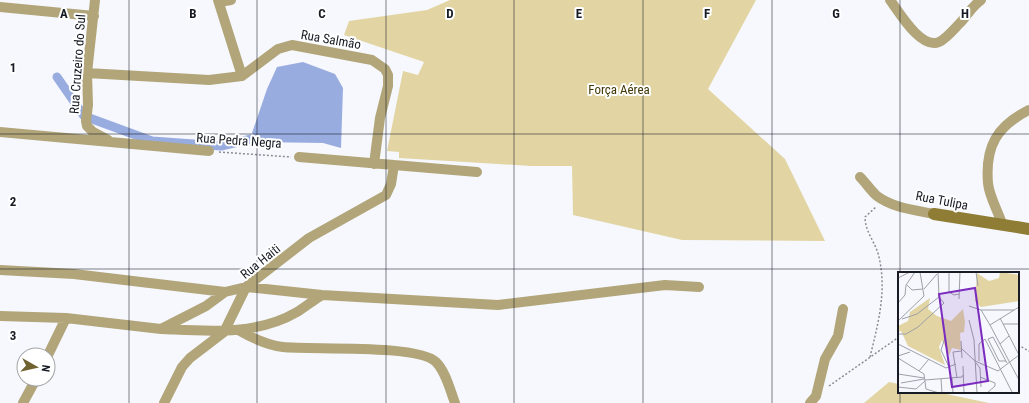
<svg xmlns="http://www.w3.org/2000/svg" width="1029" height="403" font-family="'Roboto Condensed',sans-serif">
	<style>
		.green { fill: #e2d5a3 }
		.water { fill: #98acdf }
		.lines { fill: none; stroke-linecap: round; stroke-linejoin: round }
		.canal { stroke: #98acdf; stroke-width: 9 }
		.path { stroke: #8a8d95; stroke-width: 1.5; stroke-dasharray: 2 2; stroke-linecap: butt }
		.street { stroke: #b1a579; stroke-width: 10 }
		.secondary { stroke: #8f7d35; stroke-width: 12 }
		.grid { fill: none; stroke: #171b24; stroke-width: 1; stroke-opacity: 0.55 }
		.labels { text-anchor: middle; stroke-width: 4; stroke-linejoin: round; paint-order: stroke }
		.street-label { font-size: 13px; fill: #171b24; stroke: #fff }
		.park-label { font-size: 13px; fill: #433807; stroke: #fff }
		.inset-road { fill: none; stroke: #9da0a7; stroke-width: 1 }
		.view { fill: #7b2cbf; fill-opacity: 0.15; stroke: #7b2cbf; stroke-width: 2 }
		.inset-edge { fill: none; stroke: #171b24; stroke-width: 2 }
		.grid-label { font-size: 13px; text-anchor: middle; font-weight: bold; fill: #171b24; stroke: #fff; stroke-width: 4; stroke-linejoin: round; paint-order: stroke }
	</style>
	<rect width="100%" height="100%" fill="#f6f8fe"/>
	<path class="green" d="M450,0H756L708,89L785,159L825,241L682,240L573,215L572,166H531L399,158V152L387,151L403,71L418,75L424,62L344,35L349,21L427,10Z
		M889,382L899,384V392H937L989,403H864Z"/>
	<path class="water" d="M303,62L335,74L343,88L341,148L323,143L259,142L252,133L267,89L277,67Z"/>
	<g class="lines">
		<path class="canal" d="M57,77L84,116L152,141L221,146L256,138L266,133"/>
		<path class="path" d="M219,152L291,157
			M1018,345L1029,351
			M870,357C878,324 887,291 879,257C876,243 865,232 865,217L876,207
			M829,386L899,337"/>
		<path class="street" d="M95,0L87,73L88,105L86,121L87,126L93,132L108,140
			M218,0L242,76
			M890,0C899,12 921,50 939,42C946,39 954,29 960,23C967,16 972,6 981,0
			M219,2L231,0
			M0,7L94,16
			M87,73L209,80L242,76L278,49L292,45L372,60L385,69L388,75V86L380,118L374,164
			M0,132L209,151
			M299,157L477,172
			M860,177C866,183 871,191 877,196C893,208 915,210 934,214
			M1002,224C998,211 989,196 988,183C985,146 997,126 1029,110
			M0,270L74,274L225,292L246,287L322,295L498,305L665,285L699,287
			M0,316L66,318L161,329L206,306L225,292
			M162,329C207,331 256,336 297,312C305,307 314,300 322,295
			M238,330C252,338 266,345 283,347C312,350 418,344 436,362C446,372 450,390 455,403
			M48,355L66,318
			M23,403L36,379
			M164,403L182,367L190,358L224,332L246,287L309,238L386,195L391,184L394,165
			M810,403L816,396L825,359L838,336L843,309"/>
		<path class="secondary" d="M934,214L1029,229"/>
	</g>
	<path class="grid" d="M129,0V403M257,0V403M386,0V403M514,0V403M643,0V403M772,0V403M900,0V273M0,134H1029M0,269H1029M900,392V403"/>
	<g class="labels">
		<g class="street-label">
			<text transform="translate(331 39) rotate(10)" y="5">Rua Salmão</text>
			<text transform="translate(77 64) rotate(-86)" y="5">Rua Cruzeiro do Sul</text>
			<text transform="translate(239 140) rotate(4)" y="5">Rua Pedra Negra</text>
			<text transform="translate(942 200) rotate(11)" y="5">Rua Tulipa</text>
			<text transform="translate(260 261) rotate(-39)" y="5">Rua Haiti</text>
		</g>
		<g class="park-label">
			<text x="619" y="94">Força Aérea</text>
		</g>
	</g>
	<g transform="translate(898 272)">
		<rect width="121" height="121" fill="#f6f8fe"/>
		<path d="M102,0L121,3V29L83,35L77,29L79,1L91,9L101,6ZM32,26L30,37L39,44L53,49L65,37L67,50L66,60L62,61L63,78L54,76L51,83L44,68L41,75L47,93L10,74L3,59L0,60V54L10,49L12,40Z" fill="#e2d5a3"/>
		<path class="inset-road" d="M40,0L41,25M51,0V20L56,23L61,22M78,0L80,14M0,6L12,0M9,13L14,18L25,17M26,17L39,2M61,27L62,0M0,31L7,23L8,13L17,0M71,34L83,38L92,53M121,35L92,53L121,108M83,38H116M102,46L121,83M4,47L19,42L41,25M71,48L76,68L79,121M0,49L26,24L22,0M105,52H121M0,62H8L20,55L46,31L41,25M47,66L43,78L51,95M87,67L114,120M63,69L64,86M0,72L48,96L58,92M102,72L111,64M64,77L77,89L100,99L121,83M0,84L12,80M0,86L26,102L28,117L41,121M81,89V72L87,67M108,89H101L90,67L95,65L109,91M78,91L82,96L83,115M65,94L66,121M21,99L31,87M0,102L26,106M82,105L97,111V114L89,121M54,106L55,121M59,106L55,80L64,79M43,107L44,121M27,108L64,105L65,103M3,111L26,107M0,115L18,117L27,109"/>
		<path class="view" d="M77,16L90,109L54,115L41,22Z"/>
		<rect width="121" height="121" class="inset-edge"/>
	</g>
	<g class="grid-label">
		<text x="64" y="18">A</text>
		<text x="193" y="18">B</text>
		<text x="322" y="18">C</text>
		<text x="450" y="18">D</text>
		<text x="579" y="18">E</text>
		<text x="707" y="18">F</text>
		<text x="836" y="18">G</text>
		<text x="965" y="18">H</text>
		<text x="13" y="72">1</text>
		<text x="13" y="206">2</text>
		<text x="13" y="340">3</text>
	</g>
	<g transform="translate(36 367) rotate(98)"><circle r="19" fill="#ffffff" stroke="#a2a4a7"/>
	<path d="M0-3L7 15L0 10L-7 15Z" fill="#706330"/>
	<text y="-6" font-size="11" font-weight="bold" text-anchor="middle" fill="#171b24">N</text>
	</g>
</svg>
